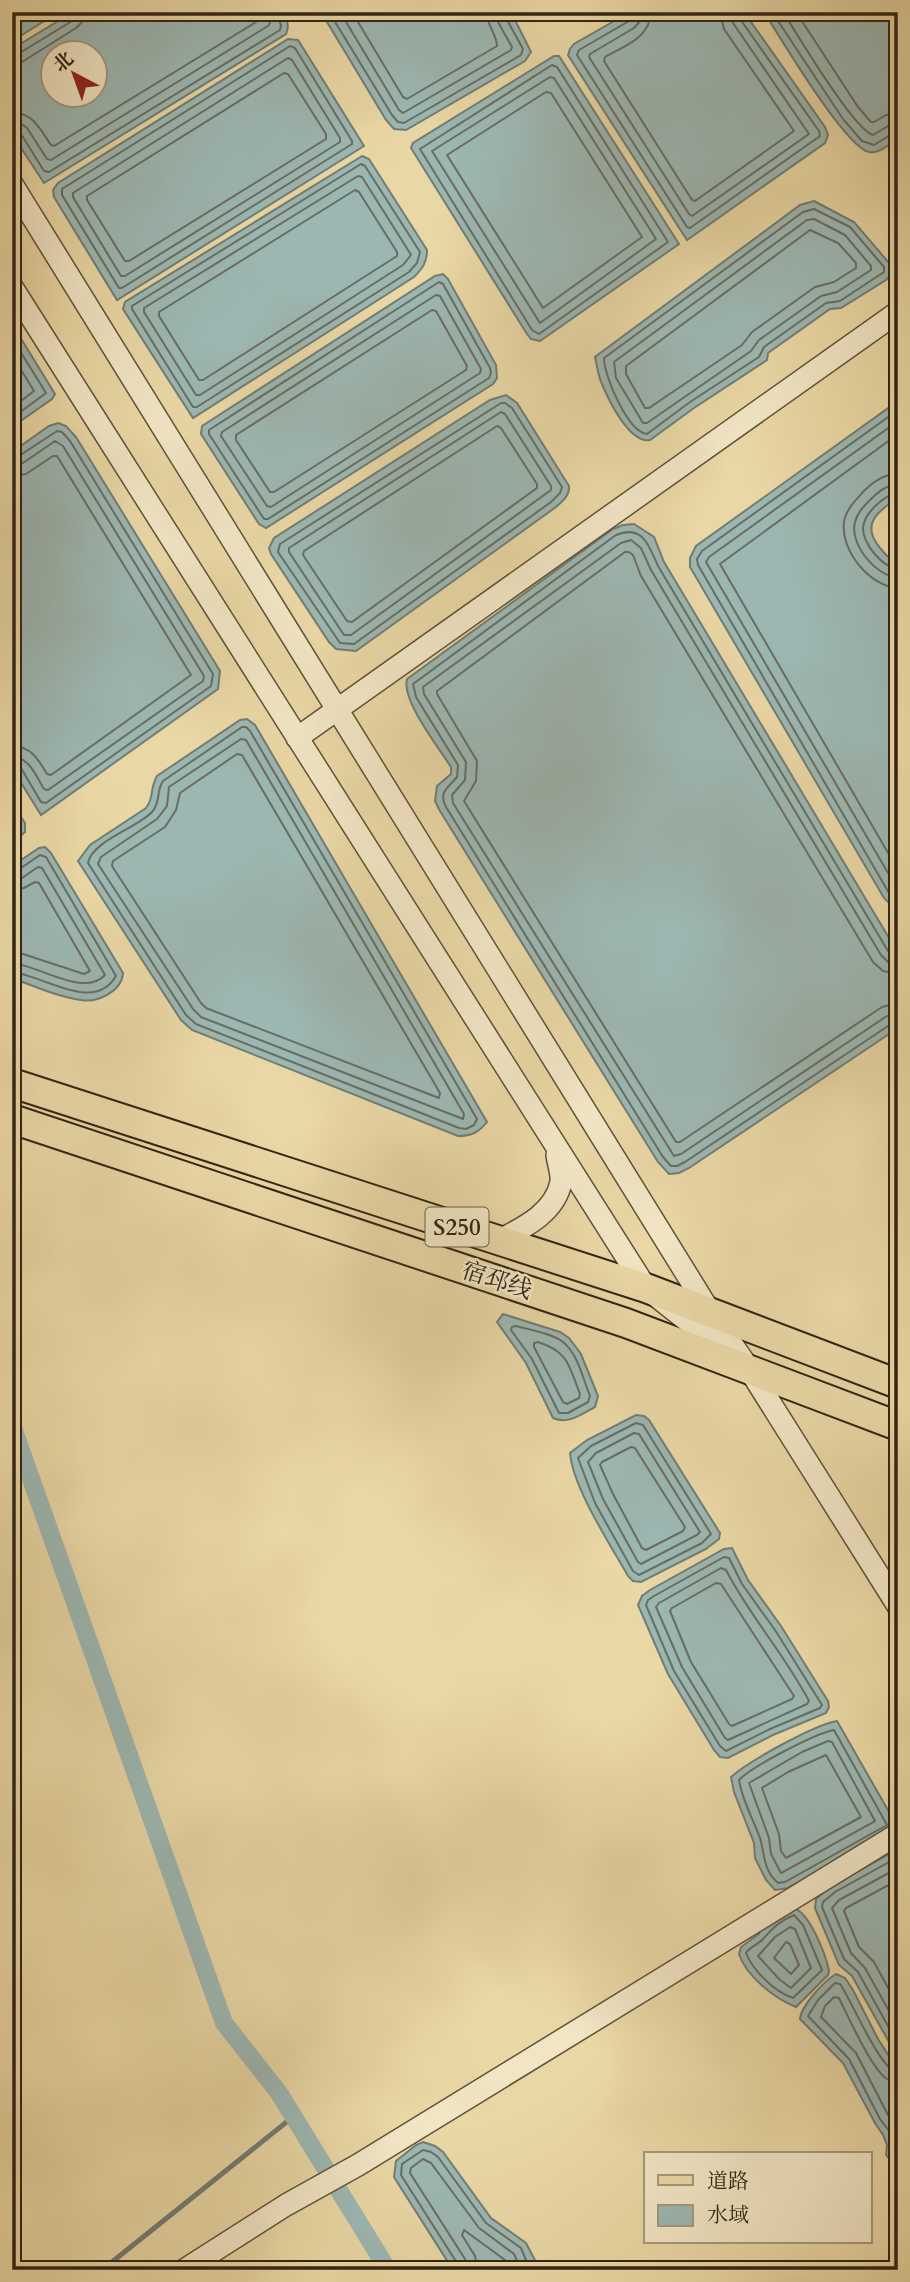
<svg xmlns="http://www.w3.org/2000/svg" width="910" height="2282" font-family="Cardo,'Noto Serif SC',serif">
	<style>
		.water { fill: #9cb7b2; stroke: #727d73; stroke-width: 2; fill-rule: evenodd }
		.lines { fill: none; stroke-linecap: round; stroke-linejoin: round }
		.shore { stroke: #676e63; stroke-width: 2 }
		.stream { stroke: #727d73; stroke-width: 5 }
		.canal { stroke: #9cb7b2; stroke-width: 18 }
		.minor-casing { stroke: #605238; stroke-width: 24 }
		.major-casing { stroke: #322514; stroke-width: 32 }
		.minor { stroke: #f1e5c4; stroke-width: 21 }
		.major { stroke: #e9d7a5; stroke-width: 28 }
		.labels { text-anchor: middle; stroke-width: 5; stroke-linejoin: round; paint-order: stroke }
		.shield { fill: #f1e5c4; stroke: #6b5f49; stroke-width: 2 }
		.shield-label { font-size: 23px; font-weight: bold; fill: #322514 }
		.street-label { font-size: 24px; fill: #322514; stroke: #f1e5c4 }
	</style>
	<rect width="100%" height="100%" fill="#e9d7a5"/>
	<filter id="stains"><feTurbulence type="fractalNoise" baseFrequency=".00286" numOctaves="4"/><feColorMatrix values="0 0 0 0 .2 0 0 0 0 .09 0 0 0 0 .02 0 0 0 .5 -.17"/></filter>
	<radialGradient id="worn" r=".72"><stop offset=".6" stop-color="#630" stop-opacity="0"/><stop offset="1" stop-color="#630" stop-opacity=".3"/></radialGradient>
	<path class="water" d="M12,12H59L12,41Z
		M73,12H282C287,20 290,25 286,34L44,183L12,134V49ZM52,52H94V94H52Z
		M321,12H511L531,52L525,61L406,130L394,129L386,120Z
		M630,12H744L825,127L828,135L825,143L687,240L568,55L570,49L574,44Z
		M764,12H898V138C890,144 879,154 869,152C845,147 780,37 764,12Z
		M288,39L298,40L364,146L117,300L54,197L53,190L58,183Z
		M554,56H559L679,244L540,341L531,339L527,334L411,148L413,143Z
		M362,156L369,159L427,250C427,263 422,269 414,277L193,418L123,309L125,302Z
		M814,201L854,222L895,270L886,280L841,308L830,309L768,353L767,360L694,408L650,440C630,444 609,401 602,384C598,376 597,366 595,357L800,205Z
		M443,274L448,279L496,365L497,378L493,384L266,528L259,524L201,434L202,426L435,276Z
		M12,324L55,394L52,399L12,427Z
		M506,395L517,403L569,486C570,495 563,501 556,507L356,651L336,649L329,642L271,554L269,548L274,538L490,400Z
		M898,401V498C876,512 861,525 880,548C885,554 890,560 898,562V912L884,898L690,567V558L696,546Z
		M58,423L66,426L76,437L220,671L218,689L41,815L12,768V452L49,426Z
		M634,524L654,537L664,562L898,953V1028L689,1168L679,1173L669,1174L658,1162L440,811L435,801L437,786L451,774V767C439,748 401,700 407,679L613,529L623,525Z
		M247,719L255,725L487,1122C479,1132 472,1136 458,1136L192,1030L181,1020L78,861L90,845L146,808C155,796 149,790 157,776L240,720Z
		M12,803L25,823V832L12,843Z
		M45,847L51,853L123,973C122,991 98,1003 81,1000C58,997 34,986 12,978V866L39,848Z
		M503,1314L560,1332L569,1338L581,1354L598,1396L595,1407C582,1414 568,1425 553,1418L526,1363L497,1322Z
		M636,1415L644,1416L649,1420L720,1533L719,1539L706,1549L641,1582L633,1581L628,1576C610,1544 573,1488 570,1453L587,1440Z
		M732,1548L748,1580L781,1626L828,1701L829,1707L826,1713L773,1735L728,1758L720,1757L714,1750L668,1674L638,1605L642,1596L650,1590L724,1549Z
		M837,1721L897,1826L893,1831L788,1888L775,1890L766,1880L755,1858L754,1843L734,1792L731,1777C749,1761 814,1725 837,1721Z
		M898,1849V2058L852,1976L839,1965L815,1908L816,1899L831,1886Z
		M793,1908C809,1911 826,1955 829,1971L828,1975L796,2007C775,1999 746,1976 739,1954L741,1947L759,1934L761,1927Z
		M836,1974L845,1978L853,1990L878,2039L898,2070V2169L886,2155L887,2145L883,2135L875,2123L843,2063L800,2019C801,2006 824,1981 836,1974Z
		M423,2142L435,2146L443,2152L491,2218L526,2243L538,2266L534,2270H453L394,2177L396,2161L416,2145Z"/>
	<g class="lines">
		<path class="shore" d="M329,12L392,115L398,122L404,123L521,55L523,49L506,18L505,12
			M340,12L399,110L403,113L511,50L512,47L498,22L497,12
			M352,12L403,97L407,99L497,46C497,35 487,25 486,12
			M632,12L629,21L579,50L577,55L687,227L690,228L820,136L819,131L740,19L739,12
			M641,12L640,21L634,28L590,54L589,57L689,214L692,216L809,134L733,23L730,12
			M651,12C650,38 624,46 605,57L604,61L692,200L695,201L794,131L724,29L720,12
			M772,12L843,119L862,141L874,145L892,134L898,133
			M783,12C797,34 854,130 873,135L888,126L898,124
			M796,12L858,107L871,122H874L886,115L898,114
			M290,46L295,48L352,141V144L122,288H119L62,195V189Z
			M12,55L18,54L72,21L75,12
			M288,58L292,60L340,138V142L125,276H121L73,197V193Z
			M12,64L22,62L76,28L82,22L84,12
			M552,65L557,67L668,242L539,334L532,330L420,149Z
			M284,73L288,74L326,134V139L129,261H125L87,200V196Z
			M550,77L554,78L656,239L540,323L432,151Z
			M546,92L551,93L642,237L543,308L447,155Z
			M12,112C33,113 40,129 51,145L54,146L256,22L257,12
			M12,122L20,123L27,128L47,159L51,160L268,26L270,23L268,12
			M12,131L21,134L44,171L49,172L280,30L281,25L276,12
			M361,164L365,166L420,252L417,263L409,272L197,407H193L132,309V306Z
			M358,176L362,177L408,250L411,255L403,265L200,395H196L144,312V308Z
			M355,190L359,192L397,252V256L203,380H199L159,316V312Z
			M814,209L850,227L884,267V272L840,301L826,303L764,347L759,357L690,402L647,434C628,432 604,376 604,358L803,212Z
			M814,219L845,235L871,266V270L837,292L821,296L759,340L751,351L647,423H643L616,378L614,362L807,220Z
			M810,230L838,243L856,263V268L834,282L815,287L752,332L742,345L649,408H645L626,374V366Z
			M439,282L443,284L490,368L491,373L489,378L268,519H264L209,434V430Z
			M436,295L440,296L481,369L480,373L271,507L267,506L221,436L222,432Z
			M432,310L436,311L467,366L466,370L274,492H270L236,440V435Z
			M12,338L46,393L12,418
			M12,355L34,391L12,408
			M501,403H505L512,408L562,487L560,493L551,502L354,644L340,643L278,552L280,544Z
			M898,410L702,551L697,559L698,565L889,893L898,904
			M501,412L505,414L551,486V490L351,635H344L289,552V548Z
			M898,421L709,557L706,562L898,890
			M497,426L501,428L537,484V488L352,622L347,621L303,555L304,551Z
			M898,434L720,564L898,870
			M12,457L19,456L57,431L62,432L70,441L213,674L211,686L46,803L41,802L21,768L12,765
			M12,466L23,463L55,441L63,446L204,676L203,681L48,790L44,789C36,776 30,758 12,756
			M898,474C885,474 874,481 865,490C856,500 846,509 844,522C840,550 870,587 898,588
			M12,476L26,474L53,456H57L191,675L51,775L47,774C38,759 32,747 12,746
			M898,484C886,485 878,492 870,500C864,506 857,513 855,522C849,544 876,576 898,578
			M898,493C884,495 864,513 863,528C863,544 882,567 898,569
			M242,727H246L250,731L477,1119L474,1125L466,1129L459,1128L196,1024L186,1015L88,863C92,841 137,828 152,812C161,802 156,791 163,781Z
			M241,739L246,740L464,1114L463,1119L201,1017L193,1009L98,864L101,857L157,819L167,806L169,787Z
			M237,754L242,755L440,1093L439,1098L206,1008L201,1003L112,866L113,861L165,827L176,810L180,793Z
			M12,871L18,870L40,855L46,857L116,976C94,1014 43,975 12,972
			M12,880L22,878L38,867L42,868L105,975C84,998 38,965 12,963
			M12,890L24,888L35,882L39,883L90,971L84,974L23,954L12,952
			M898,955H893L888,951L658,566C649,546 643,524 616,535L413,684L416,697L458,765L457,777C448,788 438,792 446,807L663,1157L671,1166H677L685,1162L891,1024L898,1023
			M898,964L888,962L881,955L651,570L641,548L631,540L621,543L423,687L424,694L466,762L465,780L452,795L453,803L674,1156L681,1154L887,1016L898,1014
			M898,974L883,971L873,962L641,576L633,555L629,552H625L437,691V694L477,761L476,781L464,801L676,1142H680L882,1007L898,1003
			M516,1326C530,1330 551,1333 563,1342C578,1354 583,1379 590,1396L588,1402L568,1413H559L532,1359L511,1330L512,1327Z
			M538,1342C569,1352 569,1366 580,1394L579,1398L567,1404L563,1402L534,1347V1343Z
			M636,1423L643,1425L711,1534L702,1543L639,1575L633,1571L595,1503L578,1458L591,1446Z
			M634,1433L639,1434L700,1532L697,1535L641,1564L638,1562L603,1499L588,1462L596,1453Z
			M631,1447L635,1448L685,1527L683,1531L646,1550L642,1548L613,1494L600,1465L602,1462Z
			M724,1557L729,1558L742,1584L775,1630L822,1705L820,1708L770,1729L726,1751L720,1746L674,1671L646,1605L648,1600L654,1596Z
			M721,1568L726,1570C749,1615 785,1655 809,1701L807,1704L728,1740L725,1738L682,1667L656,1607L659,1603Z
			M716,1583L721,1584L794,1696L792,1699L732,1726L729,1724L691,1662L670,1611L672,1608Z
			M834,1730L887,1825L785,1882L778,1883C763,1870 765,1855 760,1838C753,1819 742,1800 739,1780C751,1767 816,1733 834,1730Z
			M828,1741L832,1742L875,1821L781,1873L771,1854L769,1838L749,1783L802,1752Z
			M826,1755L861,1817L786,1858L781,1851L779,1834L762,1788L788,1772Z
			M898,1857L835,1892L823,1902L822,1907L844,1959L858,1972L898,2044
			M898,1868L839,1900L832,1908L851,1953L865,1968L898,2027
			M898,1880L846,1908L844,1911L859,1947L874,1962L898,2006
			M794,1915L803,1925L822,1970L793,1998C775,1992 753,1971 746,1953C750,1946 758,1945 763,1939C773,1928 779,1921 794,1915Z
			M790,1927L795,1929L811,1968L791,1988L779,1979L758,1956L775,1937Z
			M786,1942L790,1944L799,1965L791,1974L774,1958Z
			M898,2073C880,2070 852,2001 840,1984L835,1983L818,2000L808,2016L849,2059L880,2119L890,2132L893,2143V2154L898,2159
			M898,2081C893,2081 891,2082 887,2079C872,2070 848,2016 839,1998L834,1997L825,2006L821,2017L856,2053L888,2115L898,2129
			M459,2270L457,2263L401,2175L402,2164L423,2150L431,2152L438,2157L486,2223L521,2248L530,2270
			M467,2270L465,2259L410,2173L411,2168L423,2159L431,2163L479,2228L514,2254L521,2270
			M478,2270L475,2256L462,2235L464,2230L505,2260L510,2270"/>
		<path class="stream" d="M102,2270L294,2116"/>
		<path class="canal" d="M12,1425L224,2023L279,2093L388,2270"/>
		<defs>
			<path id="minor" d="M12,184L710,1312L749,1369L898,1606
				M12,287L646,1288L733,1357
				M297,738L898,312
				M498,1241C523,1228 555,1213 561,1182C562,1174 558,1163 557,1155
				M184,2270L286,2205L358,2165L898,1834"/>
			<path id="major" d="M12,1083L646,1288L898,1384
				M12,1119L626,1323L898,1426"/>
		</defs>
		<use href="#minor" class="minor-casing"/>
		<use href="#major" class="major-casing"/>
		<use href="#minor" class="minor"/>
		<use href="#major" class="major"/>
	</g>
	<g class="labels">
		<rect class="shield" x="425.5" y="1207.5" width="63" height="39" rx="5"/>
		<g class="shield-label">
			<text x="457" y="1235">S250</text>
		</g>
		<g class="street-label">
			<text transform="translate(497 1280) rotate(18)" y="8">宿邳线</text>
		</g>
	</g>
	<rect width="910" height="2282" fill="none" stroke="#e9d7a5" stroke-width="42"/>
	<rect x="14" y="14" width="882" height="2254" fill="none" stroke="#322514" stroke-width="3.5"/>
	<rect x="21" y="21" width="868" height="2240" fill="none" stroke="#322514" stroke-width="2"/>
	<rect x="644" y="2152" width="228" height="91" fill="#f1e5c4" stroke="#a5987e" stroke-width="2"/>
	<rect x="658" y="2175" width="35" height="10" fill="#e9d7a5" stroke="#a5987e" stroke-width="2"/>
	<text x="707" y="2188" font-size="21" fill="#322514">道路</text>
	<rect x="658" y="2205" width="35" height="21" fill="#9cb7b2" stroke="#a5987e" stroke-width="2"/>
	<text x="707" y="2222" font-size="21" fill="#322514">水域</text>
	<g transform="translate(74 74) rotate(319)"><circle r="33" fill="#f1e5c4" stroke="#a5987e" stroke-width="2"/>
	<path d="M0-5L12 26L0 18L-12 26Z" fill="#8f2418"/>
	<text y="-10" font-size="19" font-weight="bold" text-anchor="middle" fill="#322514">北</text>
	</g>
	<rect width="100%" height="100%" filter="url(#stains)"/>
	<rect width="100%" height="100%" fill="url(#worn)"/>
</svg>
